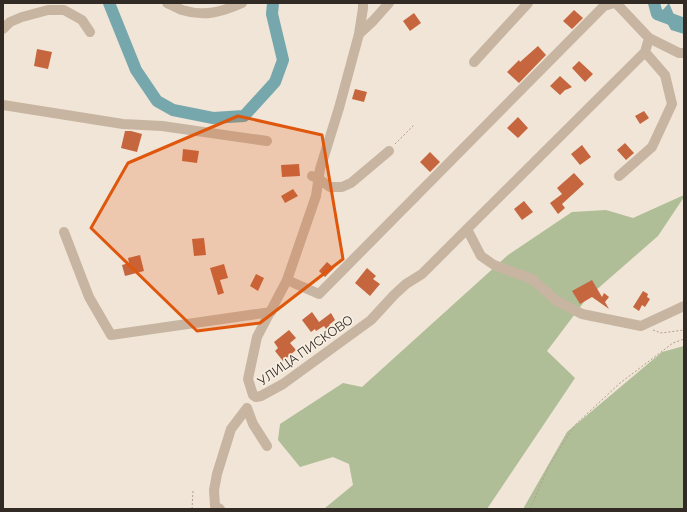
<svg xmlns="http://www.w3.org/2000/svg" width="687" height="512" font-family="Raleway,sans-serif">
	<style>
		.green { fill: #afbe96 }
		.water { fill: #75a7ac }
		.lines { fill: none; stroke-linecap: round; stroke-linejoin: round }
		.river { stroke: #75a7ac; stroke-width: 12 }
		.building { fill: #c5663f }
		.path { stroke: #b39f8d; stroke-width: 1; stroke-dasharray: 2 2; stroke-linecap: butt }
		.minor { stroke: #c7b5a2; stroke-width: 10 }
		.marked { fill: #df570d; fill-opacity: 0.2; stroke: #df570d; stroke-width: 3; stroke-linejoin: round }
		.labels { text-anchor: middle; stroke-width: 3.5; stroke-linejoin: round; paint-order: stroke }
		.street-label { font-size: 13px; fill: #322a25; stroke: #f8efe2 }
	</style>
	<rect width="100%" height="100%" fill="#f0e5d6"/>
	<path class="green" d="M684,195V197L658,236L587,298L547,351L575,378L487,509H326L325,508L353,485L349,464L333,457L300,467L278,440L280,424L343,383L362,387L508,255L572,212L606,210L633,218Z
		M684,346V509H523L567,432L662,352Z"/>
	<path class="water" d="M669,3L674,15L684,20V34L671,30L661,12Z"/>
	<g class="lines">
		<path class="river" d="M109,3L136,70L157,101L173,110L213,118L244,116L275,82L283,60L272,14L273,3
			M654,3L657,14L684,24"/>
	</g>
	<path class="building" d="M574,10L583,18L572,29L563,21Z
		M414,13L421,23L410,31L403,21Z
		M538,46L546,55L519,83L507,72L519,60L520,62Z
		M37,49L52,52L48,69L34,66Z
		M579,61L593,74L585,82L572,68Z
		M560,76L572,87L568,89L565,90L560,95L550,86Z
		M355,89L367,92L364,102L352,99Z
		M644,111L649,118L640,124L635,116Z
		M518,117L528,128L518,138L507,128Z
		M125,131H131L142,134L137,152L121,148Z
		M625,143L634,153L626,160L617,150Z
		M582,145L591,157L580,165L571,154Z
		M183,149L199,151L197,163L182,161Z
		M430,152L440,162L430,172L420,162Z
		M299,164L300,176L282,177L281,165Z
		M574,173L584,184L562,204L565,208L558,214L550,203L562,194L557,188Z
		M293,189L298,196L285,203L281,196Z
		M524,201L533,212L522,220L514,209Z
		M204,238L206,255L194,256L192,239Z
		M140,255L144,271L125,276L122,265L129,263L128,258Z
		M327,262L334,268L325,277L319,271Z
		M224,264L228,278L220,280L224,293L218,295L210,268Z
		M367,268L376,276L373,279L380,284L370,296L355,283Z
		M256,274L264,278L258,291L250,286Z
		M592,280L602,297L604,293L609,297L605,302L609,309L592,297L580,304L572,291Z
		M643,291L648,294L647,297L650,299L645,307L642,305L639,311L633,307Z
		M312,312L319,322L331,313L335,320L329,325L330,326L326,329L324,326L316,331L315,329L311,332L302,320Z
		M289,330L296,338L290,343L296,350L283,361L275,351L278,348L274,342Z"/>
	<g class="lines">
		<path class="path" d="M395,144L414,125
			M653,330L661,333L684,330
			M192,509L193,491
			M530,509L549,466L574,426L620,383L673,343L684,339"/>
		<path class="minor" d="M167,3C172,5 177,8 182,10C204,17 222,12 242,3
			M363,3V8L359,34L339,108L320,169L316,196L287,280L257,337L248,379L253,395L256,397L261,396L283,384L371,320L394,295L406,284L422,274L467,229L481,256L494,265L532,279L557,301L582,314L641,326L684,306
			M3,29L10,22L22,17L48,10H64L82,20L90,32
			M359,34L373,21L389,3
			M649,38L679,53H684
			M474,62L528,3
			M3,105L123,124L162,126L267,141
			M312,176L319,179L330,187H342L351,183L389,151
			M619,176L652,147L672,104L665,75L645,52
			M467,229L645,52L649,38L616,3
			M64,232L89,297L111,335L271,312
			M287,280L319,294L604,6L614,3
			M220,509L215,506L214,490L217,474L231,429L247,408L253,424L267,446"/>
	</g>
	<path class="marked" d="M238,116L322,135L343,259L260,323L197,331L91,228L128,163Z"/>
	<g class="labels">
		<g class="street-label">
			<text transform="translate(305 350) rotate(-35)" y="5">УЛИЦА ПИСКОВО</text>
		</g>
	</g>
	<rect width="687" height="512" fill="none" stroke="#322a25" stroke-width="8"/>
</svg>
